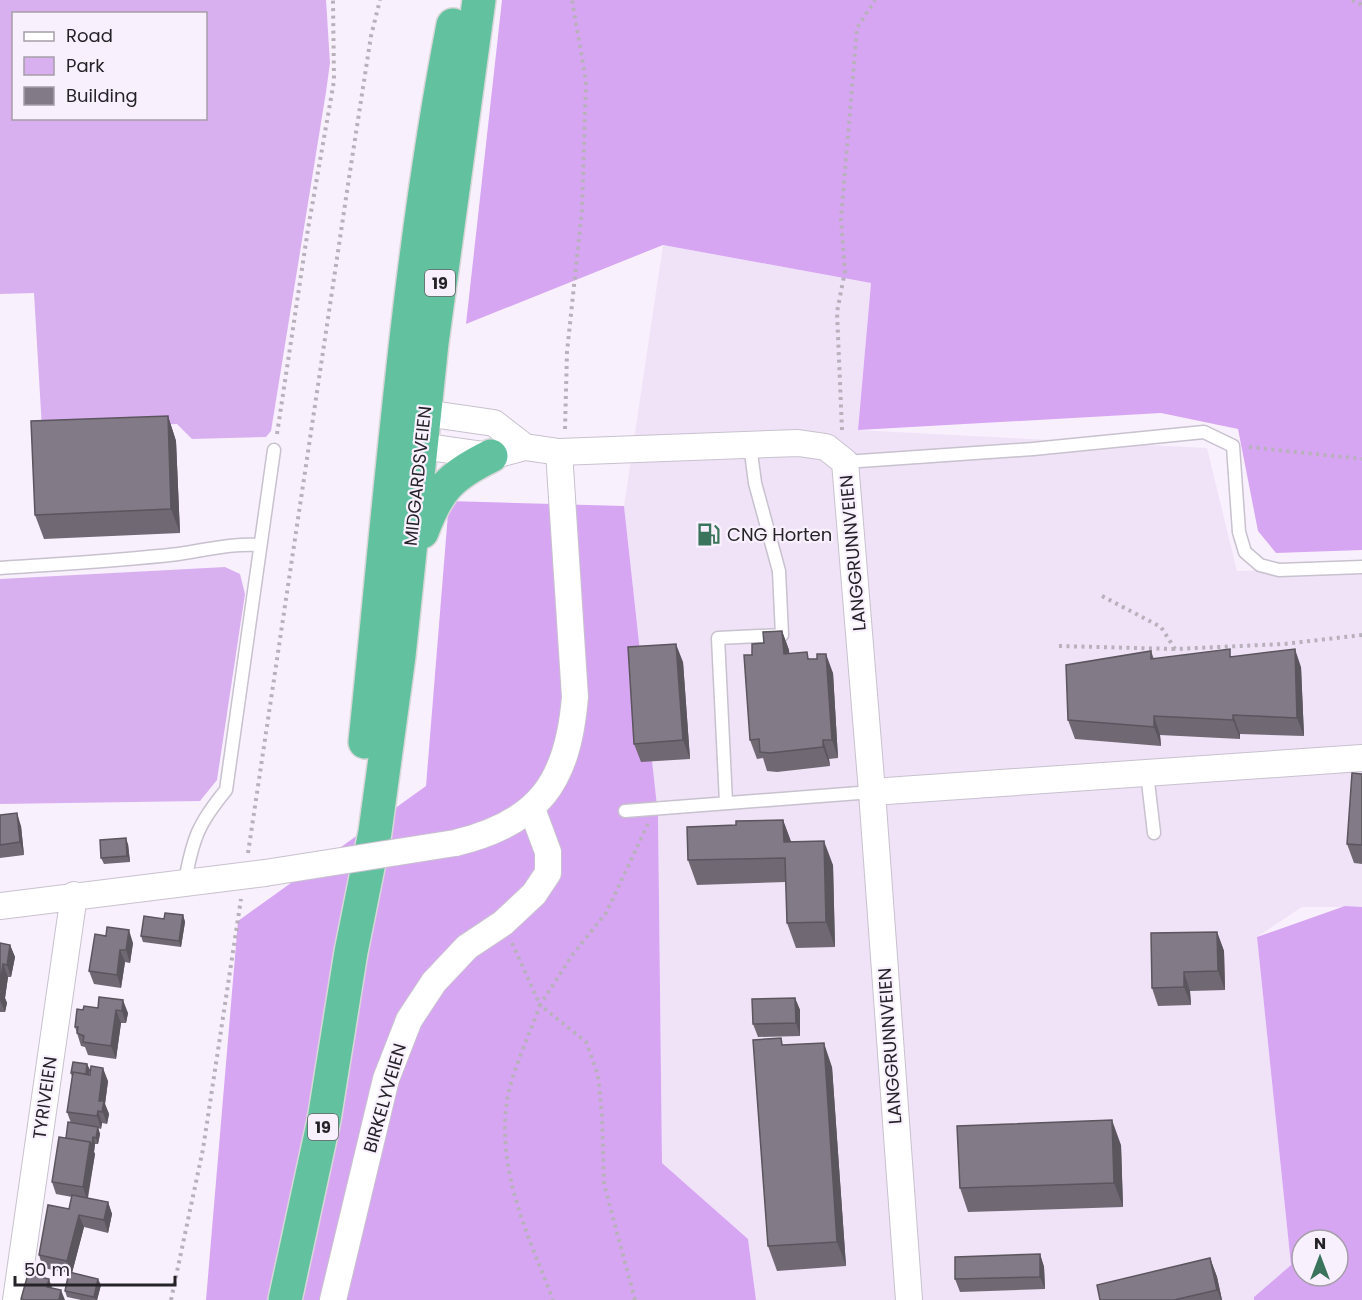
<svg xmlns="http://www.w3.org/2000/svg" width="1362" height="1300" font-family="Poppins,sans-serif">
	<style>
		.built { fill: #f0e3f8 }
		.green { fill: #d8b0f0; fill-rule: evenodd }
		.forest { fill: #d7a6f3; fill-rule: evenodd }
		.lines { fill: none; stroke-linecap: round; stroke-linejoin: round }
		.service-casing { stroke: #c8c1ce; stroke-width: 15 }
		.minor-casing { stroke: #c8c1ce; stroke-width: 28 }
		.trunk-casing { stroke: #d8d7d8; stroke-width: 36 }
		.path { stroke: #b8b1bc; stroke-width: 4; stroke-dasharray: 3 4.5; stroke-linecap: butt }
		.service { stroke: #fff; stroke-width: 12 }
		.minor { stroke: #fff; stroke-width: 26 }
		.trunk { stroke: #62c2a0; stroke-width: 33 }
		.minor-bridge-casing { stroke: #c8c1ce; stroke-width: 28; stroke-linecap: butt }
		.minor-bridge { stroke: #fff; stroke-width: 26 }
		.wall { fill: #706973 }
		.shaded-wall { fill: #5b555e }
		.building { fill: #827a86; stroke: #5b555e; stroke-width: 1.5 }
		.labels { text-anchor: middle; stroke-width: 4.5; stroke-linejoin: round; paint-order: stroke }
		.shield { fill: #f9f0fe; stroke: #656068; stroke-width: 1.5 }
		.shield-label { font-size: 16px; font-weight: bold; fill: #262328 }
		.street-label { font-size: 18px; fill: #262328; stroke: #f9f0fe }
		.poi-label { font-size: 18px; fill: #262328; stroke: #f9f0fe; text-anchor: start }
	</style>
	<rect width="100%" height="100%" fill="#f9f0fe"/>
	<path class="built" d="M663,245L871,283L858,430L1207,448L1237,571L1362,567V907H1302L1257,937L1291,1265L1254,1297V1300H756L748,1239L662,1163L658,815L624,506Z"/>
	<path class="green" d="M0,0H326L330,63L326,92L271,431L266,437L192,439L177,424L42,429L34,293L0,294ZM14,14H206V118H14Z
		M225,567L240,574L245,594L217,780L200,801L0,804V579Z"/>
	<path class="forest" d="M502,0H1362V550L1276,553L1258,531L1238,429L1161,413L858,430L871,283L663,245L466,324Z
		M449,501L624,506L658,815L662,1163L748,1239L756,1300H206L238,921L426,786Z
		M1345,906L1362,907V1300H1254V1297L1291,1265L1257,937ZM1302,1240H1338V1276H1302Z"/>
	<g class="lines">
		<defs>
			<path id="service" d="M845,462L1033,449L1204,432L1233,446L1239,532L1245,552L1260,565L1279,570L1362,567
				M0,568C60,564 119,561 178,554C206,550 232,543 260,545
				M1147,773L1154,833
				M726,802L718,638L782,635L779,571L755,483L750,445
				M625,811L872,792
				M185,881C193,838 198,824 226,790L274,450"/>
			<path id="minor" d="M525,447L494,423L425,413L397,426L421,446L491,456L525,447L559,452
				M872,792L1362,758
				M455,843C539,823 568,782 575,697L559,452L798,443L826,447L845,462L872,792L909,1300
				M0,906L265,873
				M16,1300L74,895
				M333,1300L386,1079L409,1020L434,982L467,947L503,923L534,894L548,873V852L532,809"/>
			<path id="trunk" d="M422,532C438,489 450,476 491,456
				M365,742C390,503 407,262 453,25
				M285,1300L324,1120L351,952L375,832L399,656L432,343L479,0"/>
		</defs>
		<use href="#service" class="service-casing"/>
		<use href="#minor" class="minor-casing"/>
		<use href="#trunk" class="trunk-casing"/>
		<path class="path" d="M1352,0L1362,5
			M565,429L567,352L582,210L586,81L572,0
			M842,430L837,312L845,271L841,219L857,28L875,0
			M277,434L308,229L334,81L333,0
			M1249,447L1362,459
			M1102,596L1161,627L1175,649L1284,644L1362,635
			M1059,646L1174,649
			M248,853L349,178L371,36L380,0
			M512,943L540,1005C531,1031 510,1076 507,1101C497,1174 528,1234 553,1300
			M171,1300L203,1149L241,899
			M635,1300L604,1184L602,1116L598,1075L586,1042L540,1005L573,954L606,913L648,824"/>
		<use href="#service" class="service"/>
		<use href="#minor" class="minor"/>
		<use href="#trunk" class="trunk"/>
		<defs>
			<path id="minor-bridge" d="M265,873L455,843"/>
		</defs>
		<use href="#minor-bridge" class="minor-bridge-casing"/>
		<use href="#minor-bridge" class="minor-bridge"/>
	</g>
	<path class="wall" d="M168,416L176,441L180,533L44,539L35,515Z
		M782,631L789,650V653L810,659L833,673L838,758L829,759L830,766L777,772L767,771L763,758L757,759L750,740L752,655L764,643Z
		M1151,651L1154,659L1233,656L1301,667L1304,736L1240,734V739L1160,735L1161,746L1075,739L1068,720Z
		M683,662L690,759L641,762L634,744Z
		M1362,774V864L1354,863L1347,844Z
		M0,815L21,826L24,855L0,858Z
		M783,820L791,842L833,865L835,947L796,948L787,923L786,882L697,885L688,860L736,825Z
		M128,844L130,862L104,864L101,858Z
		M183,915L185,922L181,947L143,942L141,936L164,919Z
		M1217,932L1224,951L1225,990L1190,991L1191,1005L1158,1006L1152,988Z
		M95,934L133,943L130,963L125,962L121,988L94,984L89,971Z
		M0,943L10,945L15,957L11,977H8L5,998L7,1003L5,1012H0Z
		M99,997L128,1013L126,1023H121L116,1059L88,1055L85,1047L81,1046L77,1033L75,1027L83,1010L98,1008Z
		M795,998L800,1010V1036L758,1037L753,1024Z
		M784,1045L832,1067L846,1266L777,1271L768,1246Z
		M87,1064L90,1070L89,1075L108,1081L105,1104L109,1114L107,1124L102,1123L101,1129L98,1128L100,1134L98,1144H95L94,1152L95,1154L88,1198L108,1202L112,1214L108,1233L84,1227L72,1273L101,1285L97,1300H81L67,1297L65,1291L69,1273L43,1268L39,1255L69,1209L72,1197L56,1194L52,1182L71,1123L67,1112L72,1077L71,1073Z
		M1121,1145L1123,1207L968,1212L960,1188Z
		M1040,1254L1044,1267L1045,1289L960,1292L955,1279Z
		M1210,1258L1217,1277L1222,1300H1100Z"/>
	<path class="shaded-wall" d="M168,416L176,441L180,533L171,509Z
		M782,631L789,650L791,672L784,654Z
		M676,644L683,662L690,759L683,740Z
		M1295,649L1301,667L1304,736L1297,718Z
		M826,654L833,673L838,758L832,740Z
		M1233,715L1240,734V739L1233,720Z
		M1154,716L1160,735L1161,746L1154,727Z
		M823,740L829,759L830,766L823,747Z
		M17,813L21,826L24,855L20,842Z
		M783,820L792,844L784,842Z
		M126,838L128,844L130,862L127,856Z
		M824,841L833,865L835,947L826,922Z
		M183,915L185,922L181,947L179,941Z
		M129,930L133,943L130,963L126,950Z
		M1217,932L1224,951L1225,990L1218,971Z
		M10,945L15,957L11,977L7,965Z
		M120,950L125,962L121,988L117,975Z
		M3,964L8,977L5,998L7,1003L5,1012L0,1000V985Z
		M1184,972L1190,991L1191,1005L1184,987Z
		M795,998L800,1010V1036L796,1023Z
		M123,1000L128,1013L126,1023L122,1011Z
		M116,1010L121,1023L116,1059L111,1046Z
		M824,1043L832,1067L846,1266L837,1242Z
		M87,1064L90,1070L88,1082L86,1076Z
		M103,1068L108,1081L105,1104L109,1114L107,1124L99,1101Z
		M98,1111L102,1123L101,1129L97,1116Z
		M1112,1120L1121,1145L1123,1207L1114,1183Z
		M98,1127L100,1134L98,1144L96,1138Z
		M93,1137L95,1144L94,1152L95,1154L87,1200L83,1187L90,1142Z
		M108,1202L112,1214L108,1233L104,1220Z
		M79,1215L84,1227L72,1273L67,1261Z
		M1040,1254L1044,1267L1045,1289L1040,1277Z
		M1210,1258L1217,1277L1222,1300H1221L1217,1290Z
		M49,1279L53,1291L47,1287Z
		M98,1279L101,1285L97,1300H96L94,1297Z
		M61,1290L65,1300H59Z"/>
	<path class="building" d="M168,416L171,509L35,515L31,421Z
		M782,631L784,654L807,652L808,659H817V654H826L832,740H823V747L770,753L760,752L759,739L750,740L744,655H752V644L764,643L763,632Z
		M676,644L683,740L634,744L628,647Z
		M1230,649V657L1295,649L1297,718L1233,715V720L1154,716V727L1068,720L1066,665L1151,651V659Z
		M1352,773L1362,774V845L1347,844Z
		M17,813L20,842L0,845V815Z
		M783,820L784,842L824,841L826,922L787,923L785,858L688,860L687,827L736,825V821Z
		M126,838L127,856L101,858L100,840Z
		M165,913L183,915L179,941L141,936L144,916L164,919Z
		M107,927L129,930L126,950H120L117,975L89,971L95,934L106,936Z
		M1217,932L1218,971L1184,972V987L1152,988L1151,933Z
		M0,943L10,945L7,965L3,964L0,985Z
		M0,990L2,991L0,1000Z
		M99,997L123,1000L122,1011L116,1010L111,1046L83,1042L84,1036L77,1033L78,1027H75L77,1009L83,1010L84,1006L98,1008Z
		M795,998L796,1023L753,1024L752,999Z
		M781,1038L782,1045L824,1043L837,1242L768,1246L753,1040Z
		M73,1062L87,1064L86,1074L73,1072V1074L71,1073Z
		M91,1066L103,1068L99,1101H104L102,1112L98,1111L97,1116L67,1112L73,1072L90,1075Z
		M1112,1120L1114,1183L960,1188L957,1126Z
		M68,1122L98,1127L96,1138L93,1137L92,1146L90,1142L66,1138Z
		M59,1137L90,1142L83,1187L52,1182Z
		M72,1195L108,1202L104,1220L79,1215L67,1261L39,1255L48,1205L69,1209Z
		M1040,1254V1277L955,1279V1257Z
		M1210,1258L1217,1290L1174,1300H1100L1097,1285Z
		M69,1272L98,1279L94,1297L65,1291Z
		M28,1274L49,1279L47,1287L61,1290L59,1300H24L21,1299Z"/>
	<defs>
		<symbol id="fuel-bare" viewBox="-9 -9 18 18"><path d="M-5.5-6h7V0h2V4h1.3V-2.5L3-4.5l.8-.8L6-3V5H2.5V1h-1V6h-7ZM-4.2-4.7v3.2H.2V-4.7Z" fill="#3a745d" stroke="#f9f0fe" stroke-width="2.5" paint-order="stroke"/></symbol>
	</defs>
	<g fill-rule="evenodd">
		<use href="#fuel-bare" x="692" y="518" width="33" height="33"/>
	</g>
	<g class="labels">
		<g class="shield">
			<rect x="425" y="270" width="30" height="26" rx="4.5"/>
			<rect x="308" y="1114" width="30" height="26" rx="4.5"/>
		</g>
		<g class="shield-label">
			<text x="440" y="289">19</text>
			<text x="323" y="1133">19</text>
		</g>
		<g class="street-label">
			<text transform="translate(418 476) rotate(-84)" y="6">MIDGARDSVEIEN</text>
			<text transform="translate(853 553) rotate(-95)" y="6">LANGGRUNNVEIEN</text>
			<text transform="translate(890 1046) rotate(-94)" y="6">LANGGRUNNVEIEN</text>
			<text transform="translate(45 1098) rotate(-82)" y="6">TYRIVEIEN</text>
			<text transform="translate(385 1098) rotate(-74)" y="6">BIRKELYVEIEN</text>
		</g>
		<g class="poi-label">
			<text x="727" y="541">CNG Horten</text>
		</g>
	</g>
	<rect x="12" y="12" width="195" height="108" fill="#f9f0fe" stroke="#a59ea8" stroke-width="1.5"/>
	<rect x="24" y="32" width="30" height="9" fill="#ffffff" stroke="#a59ea8" stroke-width="1.5"/>
	<text x="66" y="42" font-size="18" fill="#262328">Road</text>
	<rect x="24" y="57" width="30" height="18" fill="#d8b0f0" stroke="#a59ea8" stroke-width="1.5"/>
	<text x="66" y="72" font-size="18" fill="#262328">Park</text>
	<rect x="24" y="87" width="30" height="18" fill="#827a86" stroke="#a59ea8" stroke-width="1.5"/>
	<text x="66" y="102" font-size="18" fill="#262328">Building</text>
	<g transform="translate(1320 1258)"><circle r="28" fill="#f9f0fe" stroke="#a59ea8" stroke-width="1.5"/>
	<path d="M0-4.5L10 22L0 15L-10 22Z" fill="#3a745d"/>
	<text y="-9" font-size="16" font-weight="bold" text-anchor="middle" fill="#262328">N</text>
	</g>
	<path d="M15 1276v9h160v-9" fill="none" stroke="#262328" stroke-width="3"/>
	<text x="24" y="1276" font-size="18" fill="#262328" stroke="#f9f0fe" stroke-width="4.5" paint-order="stroke">50 m</text>
</svg>
